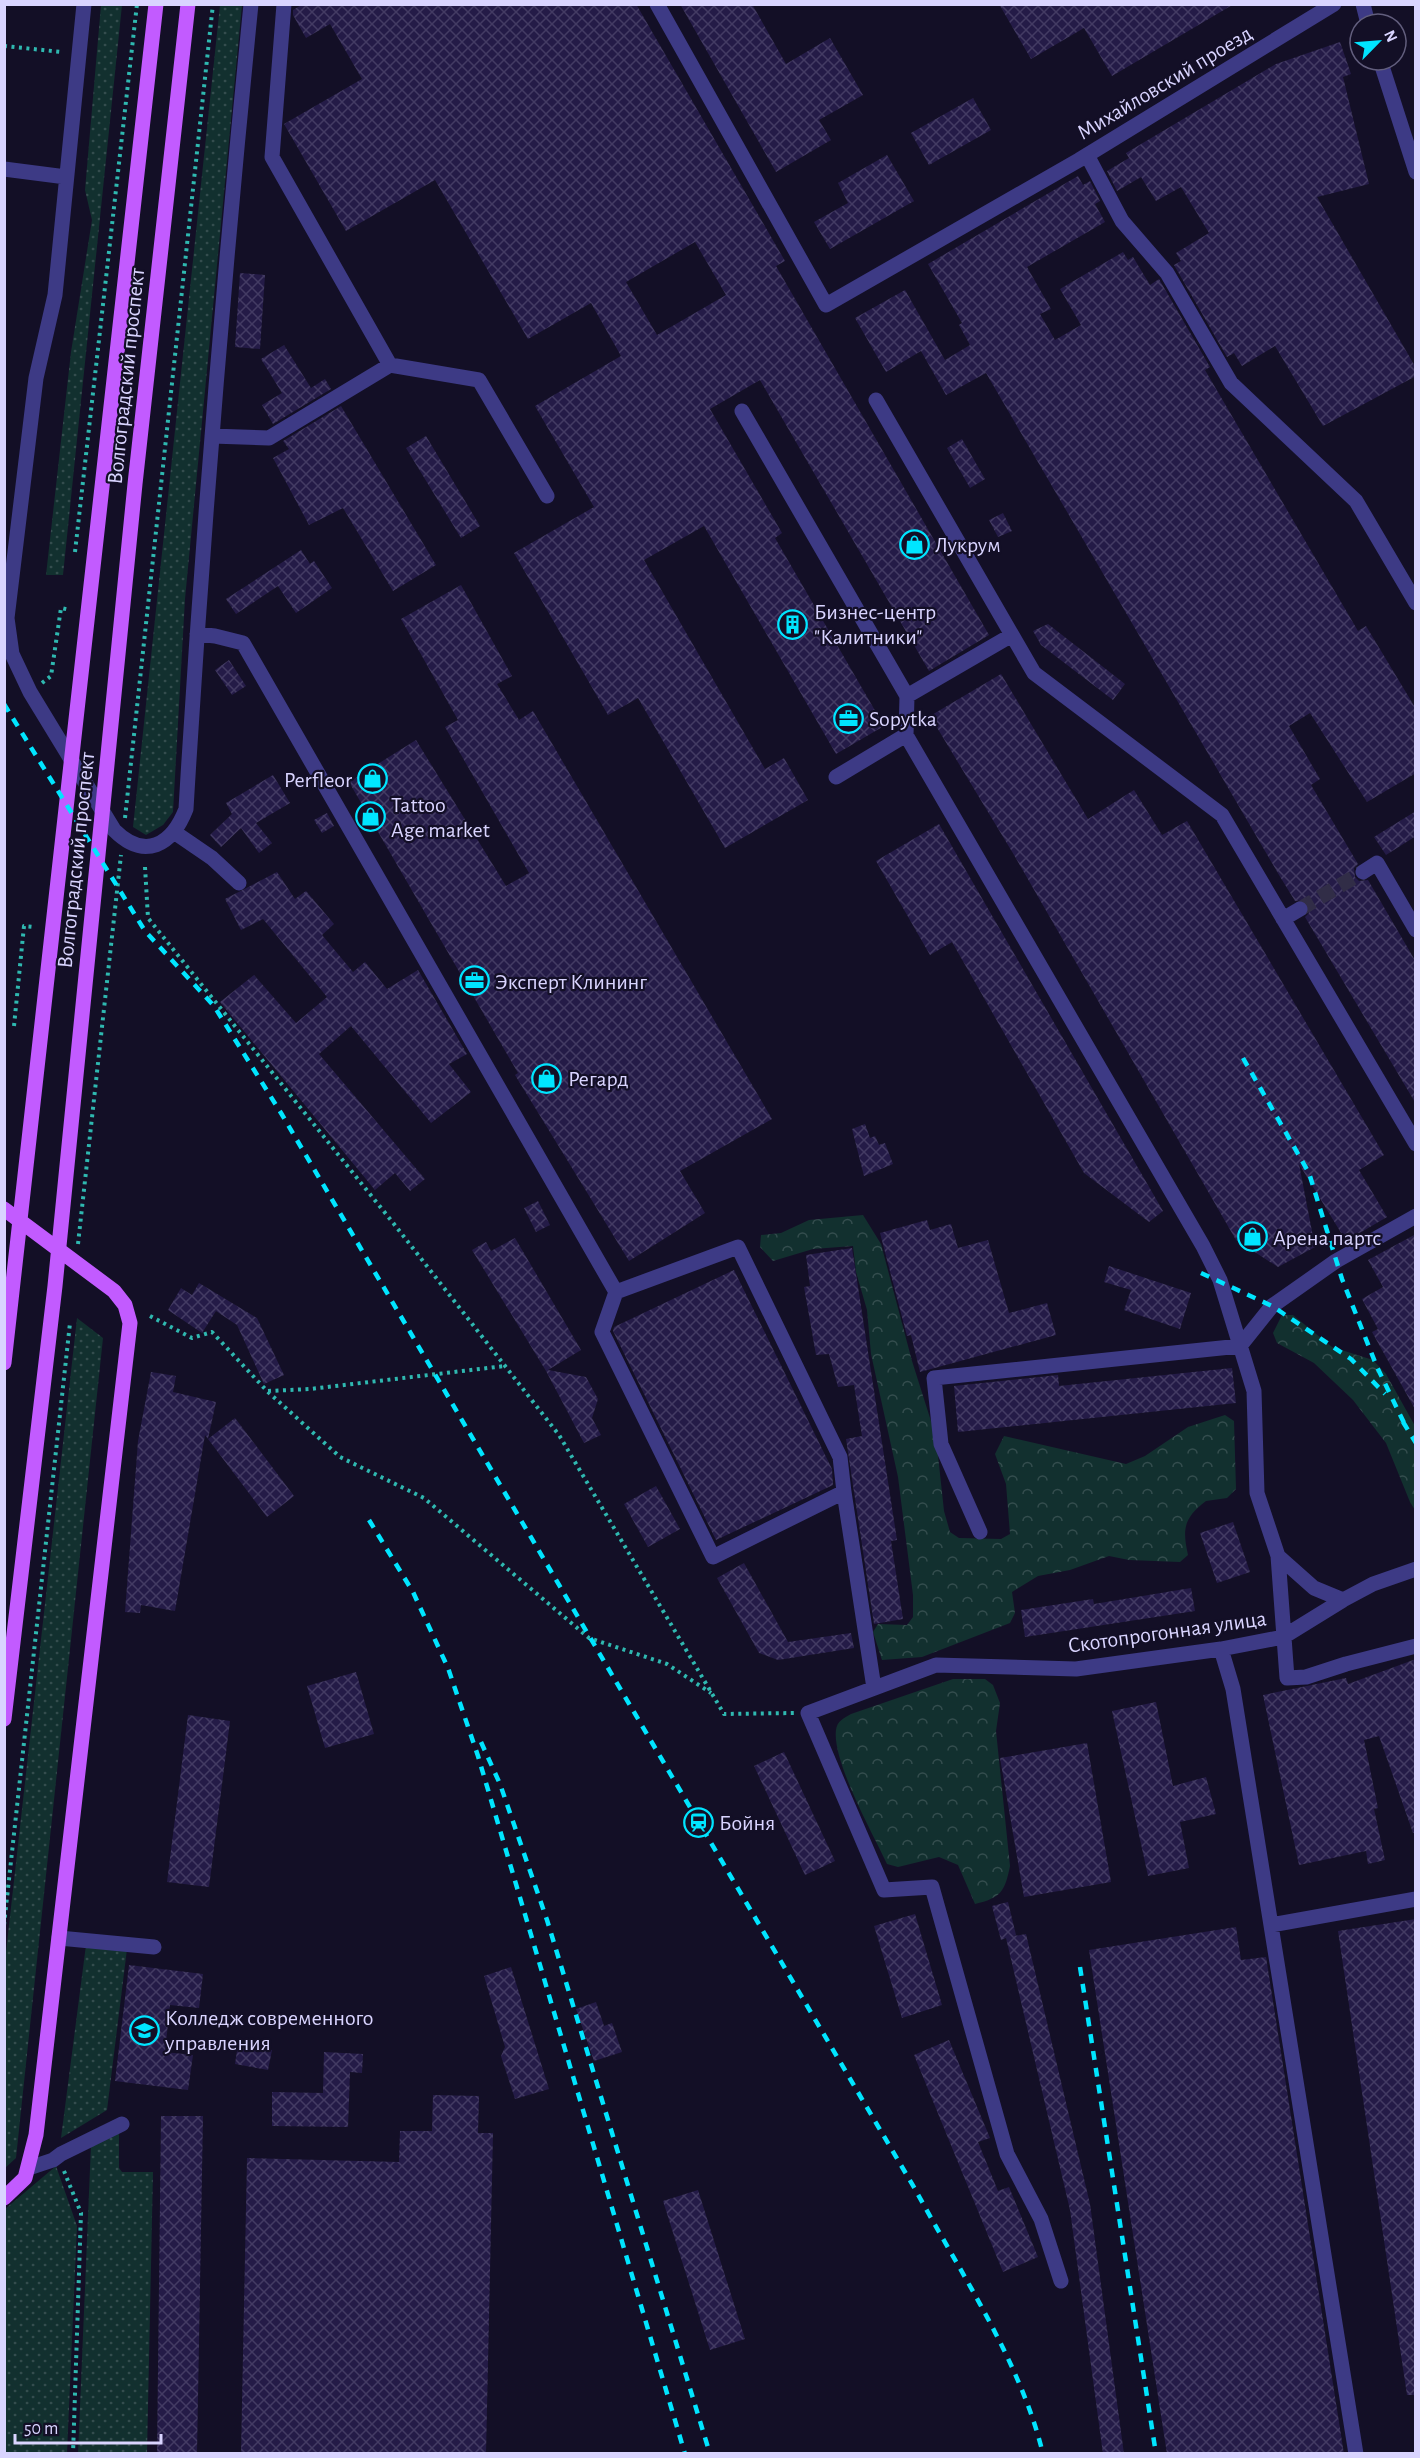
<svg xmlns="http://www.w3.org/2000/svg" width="1420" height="2458" font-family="'Alegreya Sans',sans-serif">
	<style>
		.grass { fill: url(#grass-dots) }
		.forest { fill: url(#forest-crowns) }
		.building { fill: url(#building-cross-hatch); fill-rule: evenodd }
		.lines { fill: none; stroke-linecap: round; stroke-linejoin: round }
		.minor-tunnel { stroke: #312d47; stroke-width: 15; stroke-dasharray: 15 8; stroke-linecap: butt }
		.path { stroke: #2fb8b0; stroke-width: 4; stroke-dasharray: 3 4.5; stroke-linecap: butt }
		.minor { stroke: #3d3a85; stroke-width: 15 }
		.major { stroke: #c25bff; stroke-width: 15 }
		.rail { stroke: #00e5ff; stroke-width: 4.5; stroke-dasharray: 9 8; stroke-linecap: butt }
		.labels { text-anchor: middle; stroke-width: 4.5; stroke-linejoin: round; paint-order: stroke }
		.street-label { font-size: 22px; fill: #d9d4ff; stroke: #130f26 }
		.poi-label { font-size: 22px; fill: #d9d4ff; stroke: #130f26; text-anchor: start }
	</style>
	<defs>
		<pattern id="grass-dots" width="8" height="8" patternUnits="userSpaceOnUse" patternTransform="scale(1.5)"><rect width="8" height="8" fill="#12302f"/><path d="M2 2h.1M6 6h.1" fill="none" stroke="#344d4e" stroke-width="1.8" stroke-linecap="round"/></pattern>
		<pattern id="forest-crowns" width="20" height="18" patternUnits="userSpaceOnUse" patternTransform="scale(1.5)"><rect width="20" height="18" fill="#12302f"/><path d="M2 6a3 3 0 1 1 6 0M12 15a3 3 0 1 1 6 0" fill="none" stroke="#344d4e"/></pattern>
		<pattern id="building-cross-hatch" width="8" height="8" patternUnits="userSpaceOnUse" patternTransform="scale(1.5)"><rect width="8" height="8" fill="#241b47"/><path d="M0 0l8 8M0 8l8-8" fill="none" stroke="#433b63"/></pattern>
	</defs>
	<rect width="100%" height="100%" fill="#130f26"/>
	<path class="grass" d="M101,5H122L63,575H46L71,352L92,220L85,190Z
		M220,5H242L185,599L173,812L163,825L146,835L133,827Z
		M77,1318L103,1338L16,2158L5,2168V1961Z
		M86,1945L127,1949L107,2110L61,2138Z
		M119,2131V2168L122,2172H153L147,2453L78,2454L91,2145Z
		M56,2166L77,2226L67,2453L5,2454V2209Z"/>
	<path class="forest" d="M863,1215L881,1244L912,1361L936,1437L944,1511L950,1532L959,1538L1001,1539L1010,1534L1006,1484L995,1454L1004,1436L1126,1464L1145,1456L1188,1427L1225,1415L1234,1421L1236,1489L1227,1498L1206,1501C1184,1518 1182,1528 1188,1555L1180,1562L1129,1560L1109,1556L1070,1570L1038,1576L1012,1592L1015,1613L1010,1623L922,1657L882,1660L873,1632L878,1624L907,1625L913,1617V1595L898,1477L871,1354L867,1310L856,1272L853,1246L813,1249L773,1261L760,1247L761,1235L781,1233L809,1220Z
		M1282,1315H1293L1332,1347L1373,1360L1386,1374L1415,1426V1510L1410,1502L1386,1443L1353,1400L1314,1363L1277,1343L1273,1333Z
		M953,1679H985L993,1685L1000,1703L996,1731L1010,1866C1005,1891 1001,1898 975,1904L958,1865L939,1857L898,1867L887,1864C873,1834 832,1761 836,1730C837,1721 844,1718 851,1714Z"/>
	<path class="building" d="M303,4H636L785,261L776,266L989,635L929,671L760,380L710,409L782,533L775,538L884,726L836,754L704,526L644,560L765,769L784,758L808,800L725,848L638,698L608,715L514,553L594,507L535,406L621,356L591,303L528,339L435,180L346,231L284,124L362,79L330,24L306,38L293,15V10ZM695,242L726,295L657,335L626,282Z
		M680,4H752L786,64L830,38L863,95L819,120L831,140L776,172Z
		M999,4H1234L1112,76L1084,28L1031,59Z
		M1340,42L1351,74L1343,77L1369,184L1317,197L1416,368V376L1323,426L1275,346L1242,366L1234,353L1227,357L1174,265L1181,261L1176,253L1209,233L1181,187L1156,201L1141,177L1117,191L1107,171L1129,158L1126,153L1276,64Z
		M973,98L991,130L929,165L911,133Z
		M887,155L914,201L830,249L814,222L848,203L838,183Z
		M1078,176L1083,185L1090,181L1100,201L1095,204L1105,222L1027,267L1051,309L1040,314L1055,340L1081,325L1060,289L1123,252L1128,260L1133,257L1150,285L1159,279L1210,367L1205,370L1358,631L1366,626L1416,709V773L1367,802L1310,713L1289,726L1320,779L1311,785L1358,864L1354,868L1355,877L1359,881L1368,880L1416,962V1104L1305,917L1309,913V905L1304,900L1295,901L1279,875L986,373L946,395L921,351L886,372L855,318L905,290L945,360L970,345L959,325L962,323L928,264Z
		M240,273L265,275L260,349L235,347Z
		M284,345L311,388L325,379L331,389L273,424L262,405L282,393L261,359Z
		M341,406L436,565L393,591L343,508L309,525L273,458L289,449L283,441Z
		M426,436L480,526L461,538L406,448Z
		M962,439L985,479L970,488L947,448Z
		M1003,513L1012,531L998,537L989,520Z
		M301,550L310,564L314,561L332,588L296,613L278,586L236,614L226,599Z
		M461,585L512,676L497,684L519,720L533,711L772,1119L680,1171L705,1213L629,1261L515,1075L518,1073L349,782L416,740L506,886L529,873L445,727L458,720L401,619Z
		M1048,624L1125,684L1113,700L1041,645L1033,631Z
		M229,660L246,686L232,695L215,670Z
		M1001,674L1088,819L1134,790L1162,835L1187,821L1384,1155L1359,1170L1387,1217L1346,1241L1299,1164L1315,1247L1278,1267L1236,1240L1014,855L930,716Z
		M273,775L290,803L256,823L272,843L259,853L241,828L221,847L210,835L232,814L226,803Z
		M1416,811V836L1386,855L1374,837Z
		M327,813L334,826L322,833L314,820Z
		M939,824L1163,1211L1149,1222L1084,1173L952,942L930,955L876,861Z
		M277,872L295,899L306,891L334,924L322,935L353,972L365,962L387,989L418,970L467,1054L449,1064L471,1092L431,1123L351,1026L319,1054L425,1179L410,1191L395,1173L375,1190L220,1002L254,975L296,1023L327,997L263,919L241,930L225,899Z
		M865,1124L870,1138L875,1136L879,1145L885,1143L893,1164L864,1176L852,1129Z
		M538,1201L550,1225L536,1232L524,1208Z
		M927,1220L930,1230L951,1224L958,1248L988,1240L1009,1313L1047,1303L1056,1335L920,1372L911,1335L907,1336L880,1233Z
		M1416,1234V1411L1372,1332L1378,1329L1362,1299L1383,1287L1368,1260Z
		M515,1238L581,1350L548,1370L586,1377L598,1399L592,1418L601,1435L584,1443L546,1371L472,1250L486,1242L491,1251Z
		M852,1248L897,1540L891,1541L903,1619L874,1624L846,1439L862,1436L854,1385L838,1387L829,1354L816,1355L804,1287L810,1286L806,1255Z
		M1109,1266L1191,1293L1180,1329L1124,1310L1131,1290L1104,1282Z
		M734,1270L832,1469L833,1485L716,1540L613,1331L614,1327Z
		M199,1283L257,1318L284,1375L264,1384L237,1325L216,1311L202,1333L168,1310L181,1288L192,1295Z
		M1232,1368L1236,1403L958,1432L954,1386L1058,1375L1059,1386Z
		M151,1372L176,1376L173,1392L216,1402L208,1439L205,1435L175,1611L141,1605L140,1613L125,1612L138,1441Z
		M235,1418L294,1496L267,1517L208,1439Z
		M656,1486L680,1529L648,1547L624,1504Z
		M1233,1522L1250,1572L1217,1583L1200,1533Z
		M744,1563L788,1642L851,1633L854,1648L778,1660L759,1653L717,1578Z
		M1191,1588L1195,1611L1025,1637L1021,1610L1093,1599L1094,1604Z
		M1416,1659V1833H1413L1379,1736L1364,1740L1378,1808L1374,1809L1385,1860L1368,1864L1366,1851L1299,1865L1263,1695L1346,1678L1348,1684Z
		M356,1672L374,1734L325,1748L307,1686Z
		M1156,1702L1173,1786L1206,1777L1216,1814L1180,1822L1189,1868L1148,1876L1112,1711Z
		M188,1715L230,1721L209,1887L167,1882Z
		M1087,1743L1111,1882L1024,1897L1000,1758Z
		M784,1752L835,1861L805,1875L754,1766Z
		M1008,1902L1016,1935L1014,1936L1026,1934L1090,2204L1124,2454H1103L1070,2210L1006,1938L1001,1940L992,1906Z
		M915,1914L942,2005L902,2018L874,1926Z
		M1416,1919V2395H1407L1338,1931Z
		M1236,1927L1241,1960L1266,1957L1344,2454H1167L1089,1950Z
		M129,1965L203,1974L199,2008L170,2005L165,2052L193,2055L188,2090L115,2081Z
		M511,1967L549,2089L515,2099L501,2056L505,2047L484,1976Z
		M596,2002L604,2026L612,2023L622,2052L594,2061L576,2009Z
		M949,2040L990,2138L978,2142L998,2191L1009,2187L1038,2257L1003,2272L914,2055Z
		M238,2044L272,2050L268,2070L235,2064Z
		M324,2052L363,2054L362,2073L350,2072L348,2127L272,2126V2092L323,2093Z
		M433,2095L479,2096L478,2133H493L486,2454H241L247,2158L399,2162L400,2131H432Z
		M161,2116H203L197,2454H157Z
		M698,2190L745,2339L710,2350L663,2201Z"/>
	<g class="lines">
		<path class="minor-tunnel" d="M1300,909L1363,872"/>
		<path class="path" d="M4,46L62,52
			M75,552L137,4
			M42,683L51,676L61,608L70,610
			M125,818L213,4
			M145,867L148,918L394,1224L559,1435L724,1714L794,1713
			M14,1026L24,926L34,927
			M78,1244L121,855
			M150,1316L192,1338L212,1332L267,1391L340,1457L424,1498L589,1638L667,1664L711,1693
			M268,1391L310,1389L505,1366
			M4,1925L70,1323
			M64,2171L81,2213L73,2454"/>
		<path class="minor" d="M84,4L55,295L36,378L7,618L12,654L30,692L114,830C145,861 172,845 186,809C202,540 224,272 251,4
			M657,4L826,305L1079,160L1334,4
			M1363,4L1368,24
			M1380,60L1416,172
			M1087,155L1122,221L1167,273L1231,383L1356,501L1416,603
			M4,169L66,177
			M390,365L479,380L547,496
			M876,400L1012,635
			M742,411L907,696L906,735L1203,1246L1220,1280L1254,1391L1257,1493L1278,1556L1287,1678L1306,1677L1346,1664L1416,1646
			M212,436L269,438L390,365L272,157L284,4
			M197,634L215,636L243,643L616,1292L602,1332L713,1557L844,1492L840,1457L738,1247L616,1292
			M907,696L1012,635L1034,673L1222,815L1416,1144
			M836,777L906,735
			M174,832L212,858L239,883
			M1363,872L1377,863L1416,930
			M1283,919L1300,909
			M844,1492L874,1688
			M980,1532L941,1444L934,1378L1240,1346L1272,1306L1336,1261L1416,1216
			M1278,1556L1314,1588L1343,1600
			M1221,1649L1233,1689L1356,2454
			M1271,1925L1416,1899
			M59,1938L154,1947
			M29,2168L53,2160L61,2154L122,2124
			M1061,2281L1041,2219L1007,2154L932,1887L884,1890L808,1713L936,1665L1076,1669L1221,1649L1283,1637L1343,1600L1373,1584L1416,1569"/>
		<path class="major" d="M4,1209L114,1291L125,1305L130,1323L36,2135L25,2178L4,2198
			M4,1363L156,4
			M4,1719L55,1286L135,484L188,4"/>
		<path class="rail" d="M4,704L145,931L214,1006L281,1113L915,2189C960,2272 1021,2362 1043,2454
			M1243,1058L1309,1173L1342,1279L1377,1367L1407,1429
			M1201,1273L1272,1306L1351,1359L1385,1394
			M1403,1422L1416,1443
			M369,1520L413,1592L448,1668L478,1756L685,2454
			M481,1742L500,1784L547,1920L710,2454
			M1080,1967L1156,2454"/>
	</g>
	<defs>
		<symbol id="shop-ring" viewBox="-11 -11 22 22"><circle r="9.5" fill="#130f26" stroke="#00e5ff" stroke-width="1.5"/><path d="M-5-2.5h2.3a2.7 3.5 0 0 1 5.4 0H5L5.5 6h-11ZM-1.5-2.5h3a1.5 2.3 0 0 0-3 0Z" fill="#00e5ff"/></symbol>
		<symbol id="building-ring" viewBox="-11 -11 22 22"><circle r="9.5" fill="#130f26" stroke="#00e5ff" stroke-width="1.5"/><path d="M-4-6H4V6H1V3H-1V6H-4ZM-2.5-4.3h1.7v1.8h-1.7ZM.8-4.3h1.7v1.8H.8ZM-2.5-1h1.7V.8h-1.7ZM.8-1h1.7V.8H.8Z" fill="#00e5ff"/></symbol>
		<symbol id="office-ring" viewBox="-11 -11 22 22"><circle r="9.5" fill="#130f26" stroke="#00e5ff" stroke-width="1.5"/><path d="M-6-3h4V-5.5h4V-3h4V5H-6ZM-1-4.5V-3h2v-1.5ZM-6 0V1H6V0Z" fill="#00e5ff"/></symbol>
		<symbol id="station-ring" viewBox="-11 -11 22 22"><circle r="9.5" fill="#130f26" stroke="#00e5ff" stroke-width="1.5"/><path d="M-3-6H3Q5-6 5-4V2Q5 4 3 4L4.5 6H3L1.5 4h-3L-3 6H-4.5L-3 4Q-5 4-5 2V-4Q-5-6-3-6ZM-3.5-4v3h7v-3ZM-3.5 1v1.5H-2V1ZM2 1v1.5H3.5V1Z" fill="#00e5ff"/></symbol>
		<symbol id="university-ring" viewBox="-11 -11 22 22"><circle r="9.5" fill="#130f26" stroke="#00e5ff" stroke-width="1.5"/><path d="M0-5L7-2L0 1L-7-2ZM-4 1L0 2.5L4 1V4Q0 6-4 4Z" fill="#00e5ff"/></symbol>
	</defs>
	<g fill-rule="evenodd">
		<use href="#shop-ring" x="898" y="528" width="33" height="33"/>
		<use href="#building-ring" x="776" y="608" width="33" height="33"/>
		<use href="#office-ring" x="832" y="702" width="33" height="33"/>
		<use href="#shop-ring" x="356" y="762" width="33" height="33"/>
		<use href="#shop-ring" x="354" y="800" width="33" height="33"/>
		<use href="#office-ring" x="458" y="964" width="33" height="33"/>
		<use href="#shop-ring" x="530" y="1062" width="33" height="33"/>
		<use href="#shop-ring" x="1236" y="1220" width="33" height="33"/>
		<use href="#station-ring" x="682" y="1806" width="33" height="33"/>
		<use href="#university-ring" x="128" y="2014" width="33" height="33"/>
	</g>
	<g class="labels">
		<g class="street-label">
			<text transform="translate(1164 82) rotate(-31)" y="8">Михайловский проезд</text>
			<text transform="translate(125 376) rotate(-84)" y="8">Волгоградский проспект</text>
			<text transform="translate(75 860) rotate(-84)" y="8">Волгоградский проспект</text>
			<text transform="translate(1167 1631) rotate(-8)" y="8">Скотопрогонная улица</text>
		</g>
		<g class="poi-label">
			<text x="935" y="552">Лукрум</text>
			<text x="814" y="619">Бизнес-центр<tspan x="814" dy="25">"Калитники"</tspan></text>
			<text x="869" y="726">Sopytka</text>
			<text x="352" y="787" text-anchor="end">Perfleor</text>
			<text x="391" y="812">Tattoo<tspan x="391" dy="25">Age market</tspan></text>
			<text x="495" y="989">Эксперт Клининг</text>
			<text x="568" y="1086">Регард</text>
			<text x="1273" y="1245">Арена партс</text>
			<text x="719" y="1830">Бойня</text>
			<text x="165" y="2025">Колледж современного<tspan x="165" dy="25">управления</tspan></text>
		</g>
	</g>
	<rect width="1420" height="2458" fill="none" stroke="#d9d4ff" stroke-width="12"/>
	<g transform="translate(1378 42) rotate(65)"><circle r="28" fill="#130f26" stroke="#625e7d" stroke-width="1.5"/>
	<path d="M0-4.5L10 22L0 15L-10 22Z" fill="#00e5ff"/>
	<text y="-9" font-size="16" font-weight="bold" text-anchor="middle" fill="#d9d4ff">N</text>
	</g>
	<path d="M15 2434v9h146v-9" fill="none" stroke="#d9d4ff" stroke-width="3"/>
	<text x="24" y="2434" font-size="18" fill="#d9d4ff" stroke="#130f26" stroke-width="4.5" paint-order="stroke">50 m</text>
</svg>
